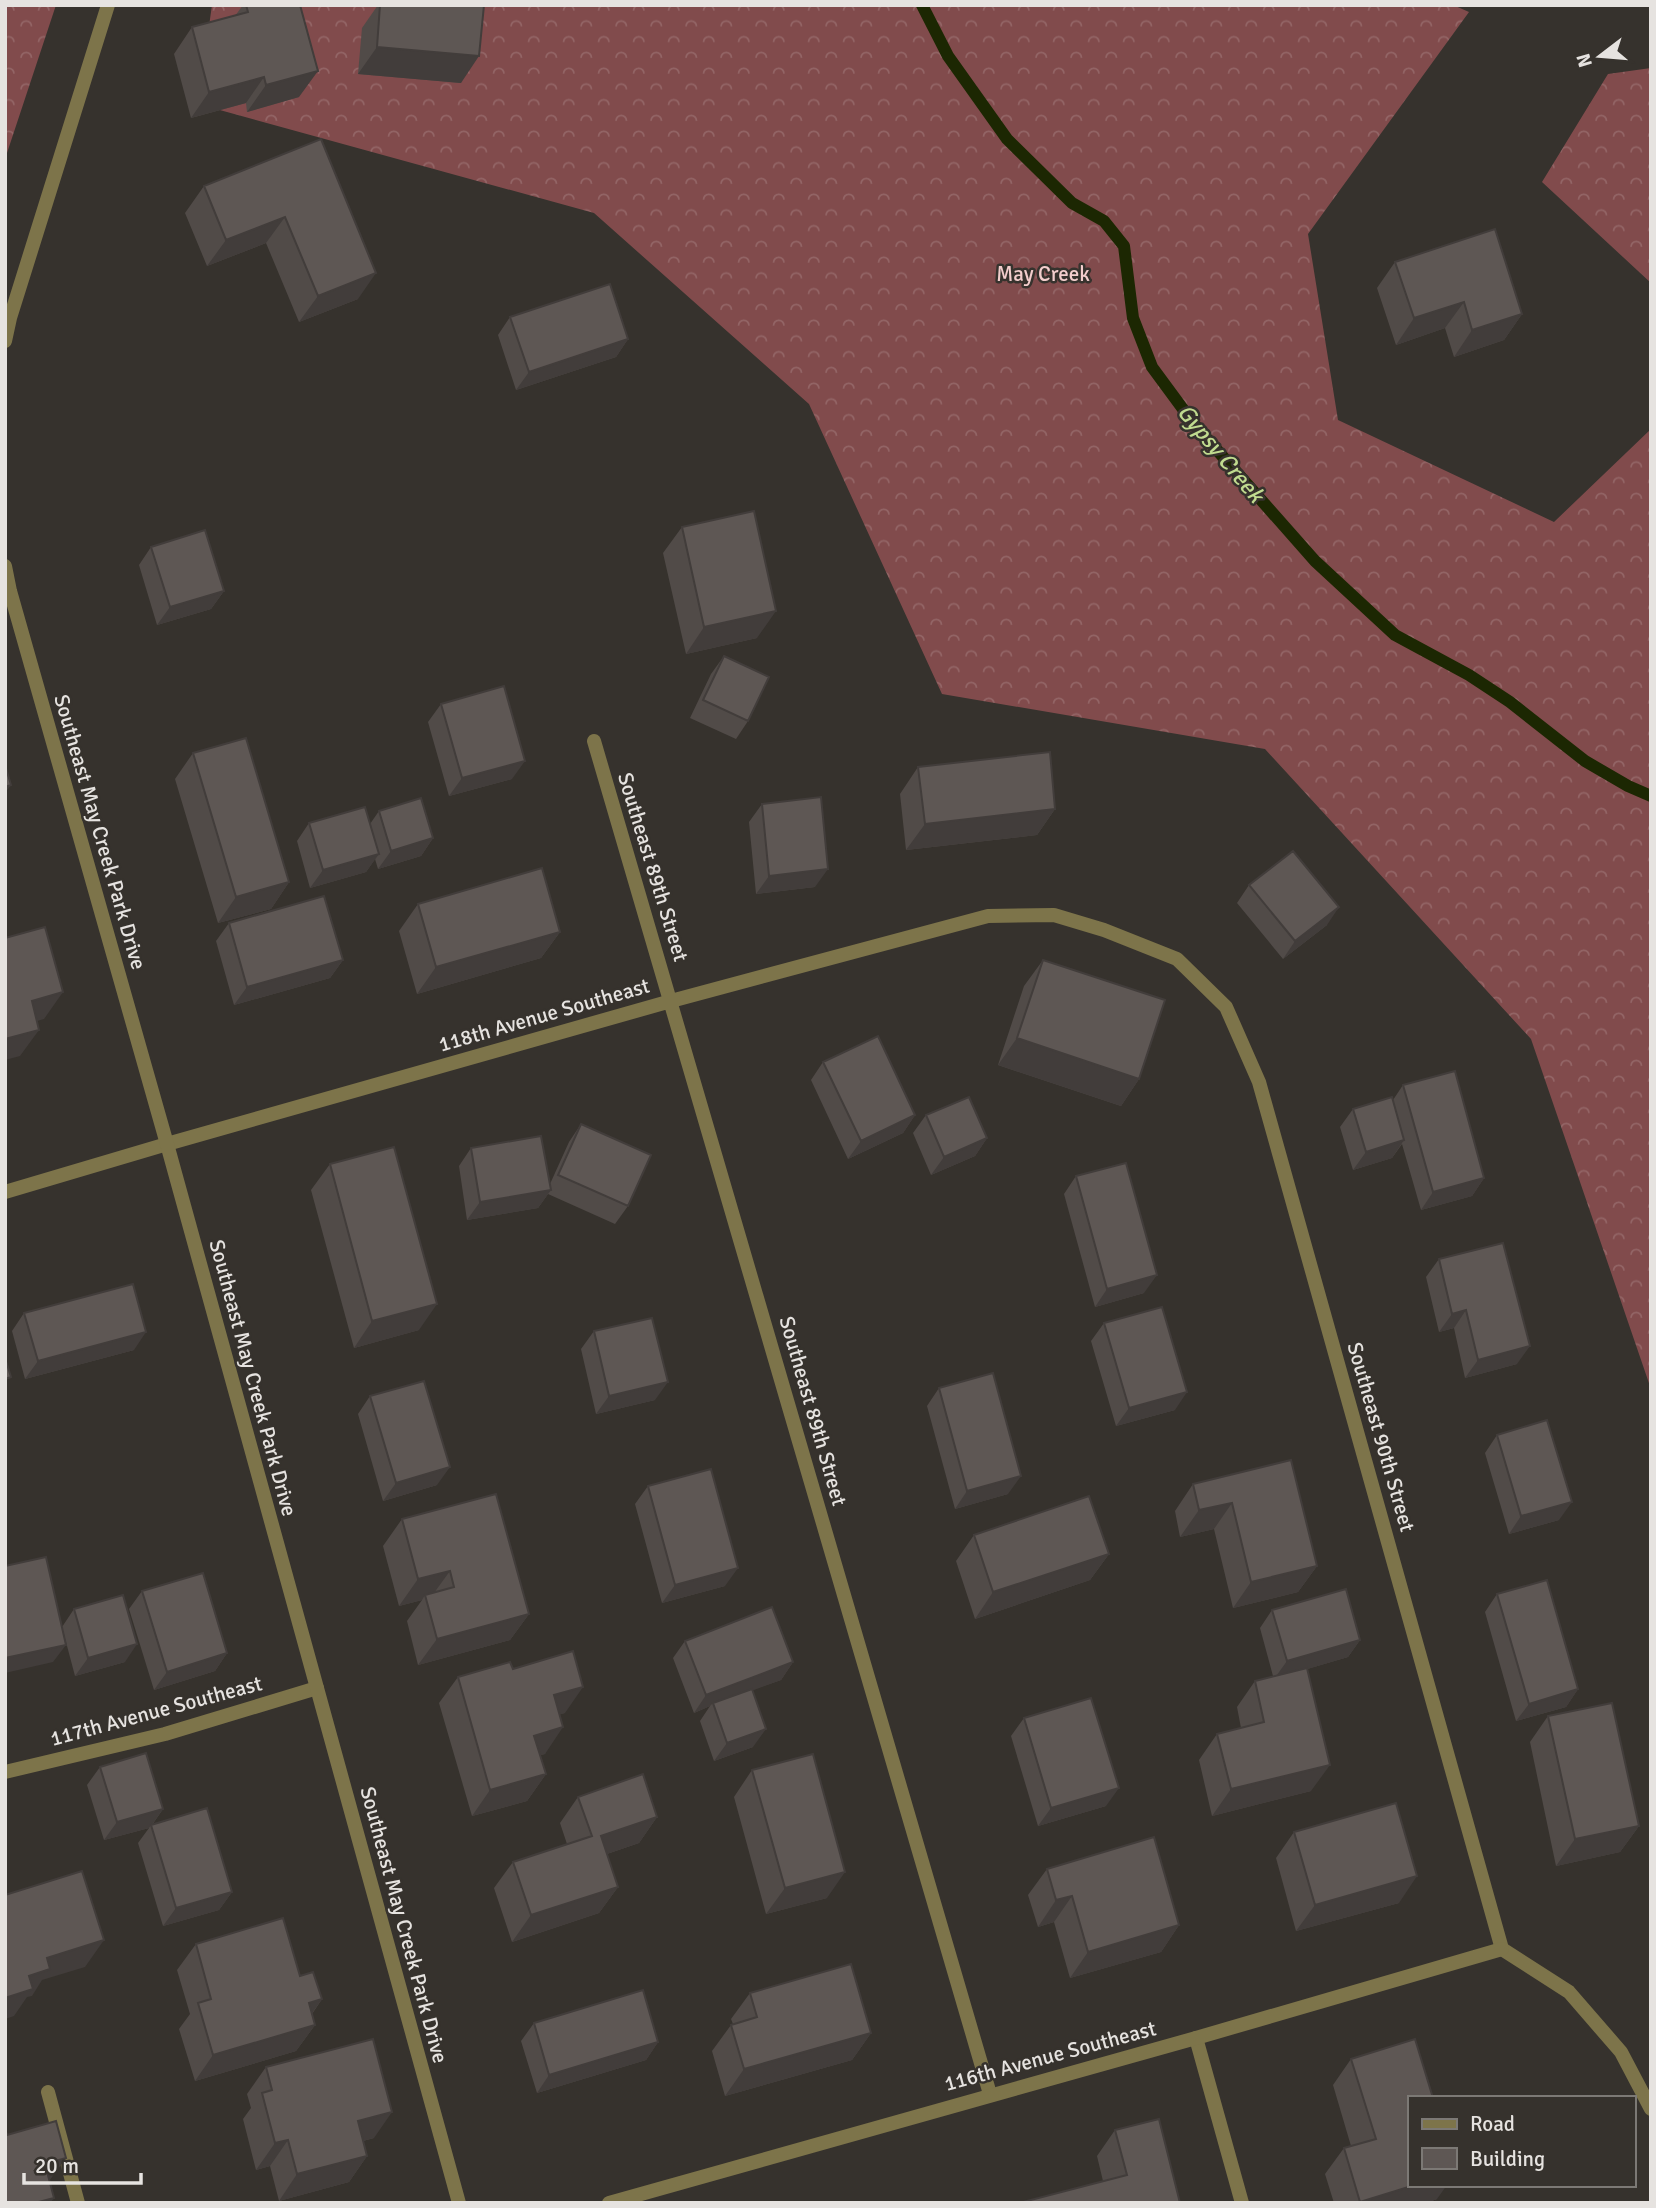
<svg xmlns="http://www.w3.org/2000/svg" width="1656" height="2208" font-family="Signika,sans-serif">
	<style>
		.forest { fill: url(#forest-crowns) }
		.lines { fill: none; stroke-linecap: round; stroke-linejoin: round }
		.stream { stroke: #1c2702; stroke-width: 12 }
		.service { stroke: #7d744a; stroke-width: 14 }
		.minor { stroke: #7d744a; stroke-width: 14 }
		.tertiary { stroke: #7d744a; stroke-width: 14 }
		.wall { fill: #514b48 }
		.shaded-wall { fill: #423d3b }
		.building { fill: #5e5754; stroke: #423d3b; stroke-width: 2 }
		.labels { text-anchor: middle; stroke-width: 5; stroke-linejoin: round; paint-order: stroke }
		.park-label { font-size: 21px; fill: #f3cecd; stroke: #36322d }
		.street-label { font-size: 21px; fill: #e6e3e0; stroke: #36322d }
		.water-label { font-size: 23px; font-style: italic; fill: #c0db8f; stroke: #36322d }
	</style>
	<defs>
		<pattern id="forest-crowns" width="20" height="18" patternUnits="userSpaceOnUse" patternTransform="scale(1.75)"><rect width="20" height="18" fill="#814b4c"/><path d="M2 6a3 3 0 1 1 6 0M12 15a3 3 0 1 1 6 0" fill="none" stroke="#936566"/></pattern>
	</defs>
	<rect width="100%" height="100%" fill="#36322d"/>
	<path class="forest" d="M5,5H56L5,159Z
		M212,5H1453L1469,12L1308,234L1338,420L1554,522L1651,429V1389L1531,1039L1265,749L942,694L809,404L594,213L198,104Z
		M1651,68V283L1542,182L1608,74Z"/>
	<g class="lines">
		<path class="stream" d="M922,5L948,56L1007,139L1072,203L1104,221L1124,246L1133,318L1152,367L1194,424L1315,561L1395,635L1469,675L1510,702L1585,761L1628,786L1651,796"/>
		<path class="service" d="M48,2092L78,2203"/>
		<path class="minor" d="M594,741L990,2094
			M5,1192L167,1144L671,1001L988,916L1054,915L1104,930L1177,959L1226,1007L1259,1082L1502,1949L1569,1992L1621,2052L1651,2109
			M5,1772L165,1734L317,1688
			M1196,2038L1242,2203"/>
		<path class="tertiary" d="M5,341L10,318L108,5
			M5,566L10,591L167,1144L459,2203
			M609,2203L1196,2038L1502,1949"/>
	</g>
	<path class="wall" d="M243,5H300L299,97L247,112L246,103L191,118L174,54L192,27L235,16Z
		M378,5H484L461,83L358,74L362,28Z
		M321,139L358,299L299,322L266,243L207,266L185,213L204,186Z
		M1395,262L1522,314L1504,340L1454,357L1445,328L1396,345L1377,288Z
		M510,317L628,339L616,357L516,390L498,335Z
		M682,527L757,638L686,654L663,553Z
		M151,547L224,591L211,609L157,625L139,565Z
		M724,656L748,721L736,739L690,718L711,674Z
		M441,704L512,779L449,796L428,722Z
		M193,753L289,882L271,909L218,923L175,779Z
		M918,767L1055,809L1037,835L906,850L900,794Z
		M762,804L815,887L756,894L749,822Z
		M379,811L433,838L421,856L378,869L375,859L366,872L310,888L297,841L309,823L370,824Z
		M1249,885L1327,925L1283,959L1237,903Z
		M418,904L560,932L541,958L417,994L399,931Z
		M229,923L343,960L330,978L234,1005L216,941Z
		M1043,960L1139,1079L1121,1106L998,1065L1024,986Z
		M823,1062L915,1115L903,1133L848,1159L811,1080Z
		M1403,1085L1484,1178L1472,1196L1421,1210L1402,1144L1392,1158L1353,1170L1340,1127L1353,1109L1393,1100Z
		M926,1115L987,1138L975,1156L931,1175L913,1133Z
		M581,1124L628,1206L615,1224L548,1194L538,1208L467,1220L459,1166L471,1148L550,1184L569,1142Z
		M330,1164L419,1330L354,1348L311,1190Z
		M1076,1176L1144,1293L1095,1307L1064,1194Z
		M1439,1259L1517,1364L1465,1378L1454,1328L1439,1332L1426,1277Z
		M24,1313L134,1350L25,1379L12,1331Z
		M1104,1323L1175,1410L1116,1426L1091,1341Z
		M594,1331L655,1400L596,1414L581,1349Z
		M939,1388L1008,1494L955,1509L927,1406Z
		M370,1396L437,1485L383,1501L358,1414Z
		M1497,1435L1559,1520L1509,1534L1485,1453Z
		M1291,1460L1317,1566L1298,1592L1233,1608L1214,1529L1180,1537L1175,1511L1193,1484Z
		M648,1486L725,1586L662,1603L635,1504Z
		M402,1519L529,1614L510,1640L418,1665L407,1621L422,1600L399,1606L383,1546Z
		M974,1535L1109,1554L1090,1580L975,1619L956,1561Z
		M142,1591L227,1653L215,1671L154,1690L129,1609Z
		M1497,1594L1578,1689L1566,1707L1516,1721L1485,1612Z
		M74,1609L125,1662L75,1676L62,1627Z
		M1272,1610L1360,1640L1348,1657L1307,1669L1311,1791L1212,1816L1199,1760L1217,1734L1241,1728L1237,1707L1255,1681L1273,1676L1260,1628Z
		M685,1641L793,1662L781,1680L752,1690L753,1747L714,1761L700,1721L710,1706L694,1713L673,1658Z
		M513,1669L565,1713L559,1714L545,1754L540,1755L546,1774L527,1801L472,1816L439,1703L458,1677Z
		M1548,1716L1639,1826L1620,1852L1556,1866L1530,1742Z
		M1024,1718L1106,1806L1038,1826L1011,1736Z
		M100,1767L163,1809L152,1825L232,1892L219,1910L163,1926L138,1843L149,1828L104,1840L87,1785Z
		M752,1770L827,1898L766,1914L734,1797Z
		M578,1797L657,1817L639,1843L607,1854L618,1887L599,1913L512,1942L494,1888L513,1862L567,1844L560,1823Z
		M1294,1832L1399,1903L1296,1931L1276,1858Z
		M1047,1869L1179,1925L1161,1952L1070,1978L1054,1922L1038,1927L1028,1895Z
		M196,1944L300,1976L322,1999L312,2014L315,2025L296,2051L195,2081L179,2029L190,2014L177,1970Z
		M750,1993L871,2033L852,2060L725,2096L712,2051L731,2025L733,2024L731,2019Z
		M534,2023L658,2042L646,2060L537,2093L521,2041Z
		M1351,2059L1437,2199L1426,2203H1334L1325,2174L1344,2148L1351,2146L1333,2085Z
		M266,2067L374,2138L363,2141L367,2156L349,2182L279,2201L270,2166L256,2170L243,2119L251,2108L247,2094Z
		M1115,2130L1180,2203H1022L1023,2202L1103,2181L1097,2156Z"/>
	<path class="shaded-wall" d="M377,47L479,56L461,83L358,74Z
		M318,71L299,97L247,112L266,85Z
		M264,77L246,103L191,118L209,92Z
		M285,217L266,243L207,266L226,240Z
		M376,273L358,299L299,322L318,296Z
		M1464,302L1445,328L1396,345L1414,318Z
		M1522,314L1504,340L1454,357L1472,330Z
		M628,339L616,357L516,390L529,372Z
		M224,591L211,609L157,625L170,607Z
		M776,611L757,638L686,654L704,627Z
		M525,761L512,779L449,796L462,778Z
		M11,785L5,793V787Z
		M1055,809L1037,835L906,850L925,824Z
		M433,838L421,856L378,869L391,851Z
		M379,854L366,872L310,888L323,870Z
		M828,869L815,887L756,894L769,876Z
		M289,882L271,909L218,923L236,897Z
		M1339,907L1327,925L1283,959L1295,941Z
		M560,932L541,958L417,994L436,967Z
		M343,960L330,978L234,1005L247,987Z
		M63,992L44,1019L13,1028L32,1001Z
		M39,1030L20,1056L5,1060V1039Z
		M1017,1038L1139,1079L1121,1106L998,1065Z
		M915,1115L903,1133L848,1159L861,1141Z
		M987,1138L975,1156L931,1175L944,1157Z
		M1404,1140L1392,1158L1353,1170L1366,1152Z
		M1484,1178L1472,1196L1421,1210L1433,1192Z
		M551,1190L538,1208L467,1220L480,1202Z
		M1157,1275L1144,1293L1095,1307L1107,1289Z
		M437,1304L419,1330L354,1348L372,1321Z
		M1466,1310L1454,1328L1439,1332L1452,1314Z
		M146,1332L134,1350L25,1379L38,1361Z
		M1530,1346L1517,1364L1465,1378L1478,1360Z
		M668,1382L655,1400L596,1414L609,1396Z
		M1187,1392L1175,1410L1116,1426L1129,1408Z
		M450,1467L437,1485L383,1501L396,1483Z
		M1021,1476L1008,1494L955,1509L967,1491Z
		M1572,1502L1559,1520L1509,1534L1521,1516Z
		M1232,1503L1214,1529L1180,1537L1199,1510Z
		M1109,1554L1090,1580L975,1619L993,1592Z
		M1317,1566L1298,1592L1233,1608L1251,1582Z
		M738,1568L725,1586L662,1603L675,1585Z
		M450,1571L431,1597L425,1595L422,1600L399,1606L418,1579Z
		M529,1614L510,1640L418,1665L437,1639Z
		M1360,1640L1348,1657L1274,1679L1287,1661Z
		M137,1644L125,1662L75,1676L88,1658Z
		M66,1645L53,1662L5,1673V1658Z
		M227,1653L215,1671L154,1690L167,1672Z
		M793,1662L781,1680L713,1705V1703L710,1706L694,1713L706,1695Z
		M583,1687L565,1713L535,1722L554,1695Z
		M1578,1689L1566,1707L1516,1721L1529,1704Z
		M563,1727L545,1754L515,1762L534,1736Z
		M766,1729L753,1747L714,1761L727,1743Z
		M1330,1765L1311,1791L1212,1816L1231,1789Z
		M546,1774L527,1801L472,1816L490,1790Z
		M1119,1788L1106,1806L1038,1826L1051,1808Z
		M163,1809L151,1826V1825L149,1828L104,1840L117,1822Z
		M657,1817L639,1843L583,1862L601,1836Z
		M1639,1826L1620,1852L1556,1866L1575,1839Z
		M845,1872L827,1898L766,1914L785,1888Z
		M1417,1876L1399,1903L1296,1931L1315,1905Z
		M618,1887L599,1913L512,1942L531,1915Z
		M232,1892L219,1910L163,1926L176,1908Z
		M1072,1896L1054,1922L1038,1927L1056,1900Z
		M1179,1925L1161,1952L1070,1978L1088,1952Z
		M104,1940L85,1967L42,1980L32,1996L27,1997L14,2016L5,2019V1998L47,1958Z
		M322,1999L303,2026L309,2003Z
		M315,2025L296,2051L195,2081L213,2055Z
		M871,2033L852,2060L725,2096L744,2069Z
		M658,2042L646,2060L537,2093L549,2075Z
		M392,2112L374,2138L339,2147L358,2121Z
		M288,2140L270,2166L256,2170L275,2143Z
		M367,2156L349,2182L279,2201L297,2174Z
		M66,2158L47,2184L45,2164Z
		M1415,2185H1447L1437,2199L1426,2203H1359Z
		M54,2198L50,2203H35Z"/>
	<path class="building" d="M246,5H300L318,71L266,85L264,77L209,92L192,27L248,12Z
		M380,5H484L479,56L377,47Z
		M321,139L376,273L318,296L285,217L226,240L204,186Z
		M1495,229L1522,314L1472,330L1464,302L1414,318L1395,262Z
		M610,284L628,339L529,372L510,317Z
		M754,511L776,611L704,627L682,527Z
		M205,530L224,591L170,607L151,547Z
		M724,656L769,677L748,721L703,700Z
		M504,686L525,761L462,778L441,704Z
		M246,738L289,882L236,897L193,753Z
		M1050,752L1055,809L925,824L918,767Z
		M5,765L11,785L5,787Z
		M821,797L828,869L769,876L762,804Z
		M421,798L433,838L391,851L379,811Z
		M365,807L379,854L323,870L309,823Z
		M1293,851L1339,907L1295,941L1249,885Z
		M542,868L560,932L436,967L418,904Z
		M324,896L343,960L247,987L229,923Z
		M45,927L63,992L32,1001L39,1030L5,1039V938Z
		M1043,960L1165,1000L1139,1079L1017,1038Z
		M878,1036L915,1115L861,1141L823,1062Z
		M1455,1071L1484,1178L1433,1192L1403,1085Z
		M969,1097L987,1138L944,1157L926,1115Z
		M1392,1097L1404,1140L1366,1152L1353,1109Z
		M581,1124L651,1155L628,1206L558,1175Z
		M541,1136L551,1190L480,1202L471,1148Z
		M394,1147L437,1304L372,1321L330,1164Z
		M1126,1163L1157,1275L1107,1289L1076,1176Z
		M1503,1243L1530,1346L1478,1360L1466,1310L1452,1314L1439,1259Z
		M133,1284L146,1332L38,1361L24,1313Z
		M1162,1307L1187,1392L1129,1408L1104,1323Z
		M652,1318L668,1382L609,1396L594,1331Z
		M5,1358L11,1377L5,1379Z
		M993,1373L1021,1476L967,1491L939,1388Z
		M424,1381L450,1467L396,1483L370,1396Z
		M1547,1420L1572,1502L1521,1516L1497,1435Z
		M1291,1460L1317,1566L1251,1582L1232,1503L1199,1510L1193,1484Z
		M711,1469L738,1568L675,1585L648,1486Z
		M496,1494L529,1614L437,1639L425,1595L454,1587L450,1571L418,1579L402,1519Z
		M1089,1496L1109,1554L993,1592L974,1535Z
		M46,1557L66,1645L5,1658V1566Z
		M203,1573L227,1653L167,1672L142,1591Z
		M1547,1580L1578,1689L1529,1704L1497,1594Z
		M1346,1589L1360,1640L1287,1661L1272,1610Z
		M123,1595L137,1644L88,1658L74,1609Z
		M772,1607L793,1662L706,1695L685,1641Z
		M573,1651L583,1687L554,1695L563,1727L534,1736L546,1774L490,1790L458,1677L510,1662L513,1669Z
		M1307,1668L1330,1765L1231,1789L1217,1734L1264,1722L1255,1681Z
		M752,1689L766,1729L727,1743L713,1703Z
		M1091,1698L1119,1788L1051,1808L1024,1718Z
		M1612,1703L1639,1826L1575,1839L1548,1716Z
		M146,1753L163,1809L117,1822L100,1767Z
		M813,1754L845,1872L785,1888L752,1770Z
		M643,1774L657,1817L601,1836L618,1887L531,1915L513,1862L592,1836L578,1797Z
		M1396,1803L1417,1876L1315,1905L1294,1832Z
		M207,1808L232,1892L176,1908L151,1825Z
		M1154,1837L1179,1925L1088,1952L1072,1896L1056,1900L1047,1869Z
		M82,1871L104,1940L47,1958L50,1969L29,1976L33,1989L5,1998V1895Z
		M283,1918L300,1976L313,1972L322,1999L309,2003L315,2025L213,2055L198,2003L211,1999L196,1944Z
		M851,1964L871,2033L744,2069L731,2025L757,2017L750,1993Z
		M643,1990L658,2042L549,2075L534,2023Z
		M373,2039L392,2112L358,2121L367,2156L297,2174L288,2140L275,2143L262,2093L272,2090L266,2067Z
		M1415,2039L1433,2098H1409V2185H1415L1360,2202L1344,2148L1376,2139L1351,2059Z
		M1159,2119L1180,2203H1023V2202L1127,2175L1115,2130Z
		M56,2121L66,2158L45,2164L54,2198L35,2203H5V2128L7,2135Z"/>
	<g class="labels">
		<g class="park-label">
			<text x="1043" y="281">May Creek</text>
		</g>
		<g class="street-label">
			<text transform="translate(100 832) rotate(74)" y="7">Southeast May Creek Park Drive</text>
			<text transform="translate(653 867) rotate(73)" y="7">Southeast 89th Street</text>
			<text transform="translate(544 1015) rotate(-16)" y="7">118th Avenue Southeast</text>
			<text transform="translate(253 1378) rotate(75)" y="7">Southeast May Creek Park Drive</text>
			<text transform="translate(813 1411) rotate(74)" y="7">Southeast 89th Street</text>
			<text transform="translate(1381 1437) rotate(74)" y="7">Southeast 90th Street</text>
			<text transform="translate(156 1711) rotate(-15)" y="7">117th Avenue Southeast</text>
			<text transform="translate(404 1925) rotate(75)" y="7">Southeast May Creek Park Drive</text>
			<text transform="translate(1050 2056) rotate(-15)" y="7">116th Avenue Southeast</text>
		</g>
		<g class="water-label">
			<text transform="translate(1221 453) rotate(50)" y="8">Gypsy Creek</text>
		</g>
	</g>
	<rect width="1656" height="2208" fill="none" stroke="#e6e3e0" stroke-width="14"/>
	<rect x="1408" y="2096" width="228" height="91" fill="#36322d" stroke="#7c7975" stroke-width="2"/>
	<rect x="1422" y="2119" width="35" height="10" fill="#7d744a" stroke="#7c7975" stroke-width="2"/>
	<text x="1470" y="2131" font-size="21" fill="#e6e3e0">Road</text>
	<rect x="1422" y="2148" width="35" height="21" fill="#5e5754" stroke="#7c7975" stroke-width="2"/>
	<text x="1470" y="2166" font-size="21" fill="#e6e3e0">Building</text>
	<g transform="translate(1600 56) rotate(254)" stroke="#36322d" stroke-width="5" paint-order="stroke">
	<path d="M0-5L12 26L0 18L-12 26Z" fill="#e6e3e0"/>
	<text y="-10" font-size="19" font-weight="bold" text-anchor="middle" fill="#e6e3e0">N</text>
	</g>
	<path d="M24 2173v10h117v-10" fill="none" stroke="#e6e3e0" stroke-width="3.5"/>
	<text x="35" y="2173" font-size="21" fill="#e6e3e0" stroke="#36322d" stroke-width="5" paint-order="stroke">20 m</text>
</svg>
